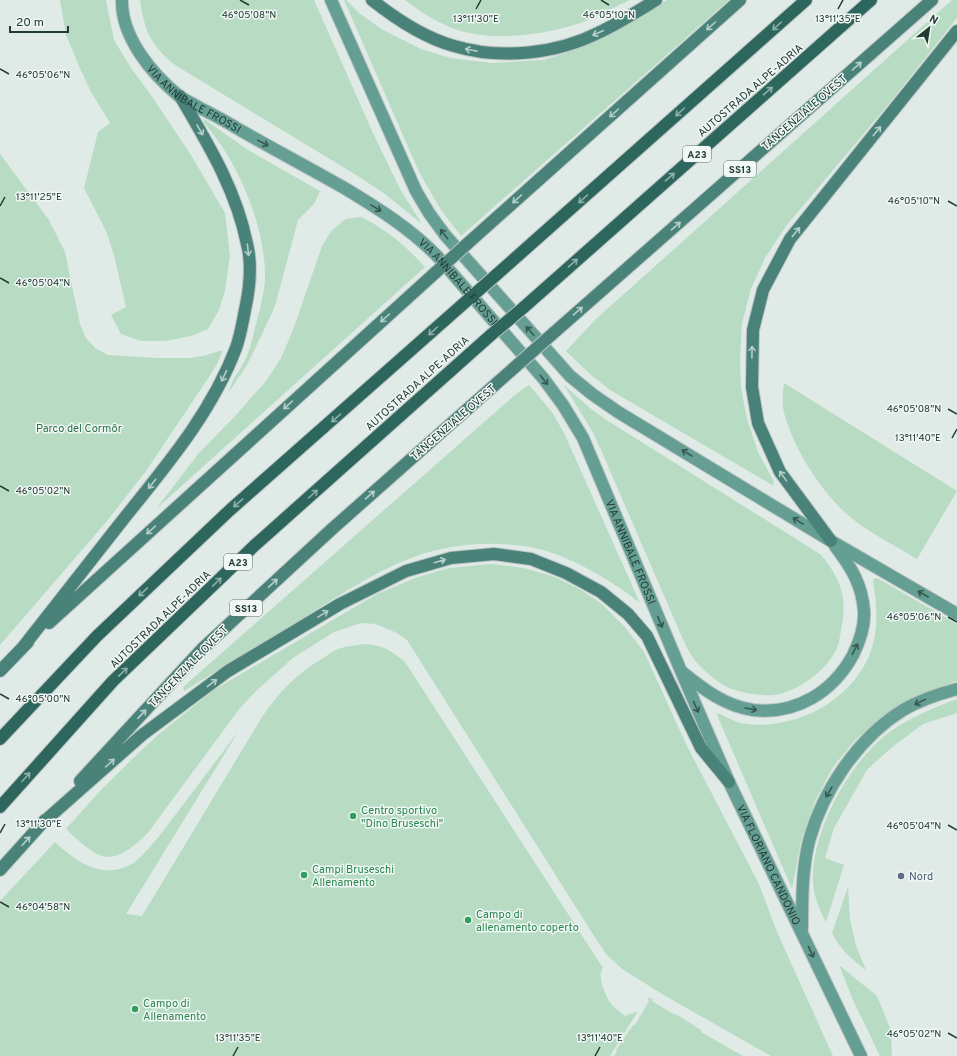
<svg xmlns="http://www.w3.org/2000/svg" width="957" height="1056" font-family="Overpass,sans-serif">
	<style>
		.green { fill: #b8dcc3 }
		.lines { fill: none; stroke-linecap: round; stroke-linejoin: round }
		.primary-casing { stroke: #bcc4c2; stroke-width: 14 }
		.trunk-casing { stroke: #bcc4c2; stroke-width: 14 }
		.motorway-casing { stroke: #bcc4c2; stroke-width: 14 }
		.primary { stroke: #659f93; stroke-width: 12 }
		.trunk { stroke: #498278; stroke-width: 12 }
		.motorway { stroke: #2d665d; stroke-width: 12 }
		.trunk-bridge-casing { stroke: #bcc4c2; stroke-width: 14; stroke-linecap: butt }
		.motorway-bridge-casing { stroke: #bcc4c2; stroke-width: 14; stroke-linecap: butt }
		.trunk-bridge { stroke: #498278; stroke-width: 12 }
		.motorway-bridge { stroke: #2d665d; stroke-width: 12 }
		.oneway { stroke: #b6cec9 }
		.oneway2 { stroke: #8eaea8 }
		.oneway3 { stroke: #355850 }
		.ticks { fill: none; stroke: #213a34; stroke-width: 1.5 }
		.leisure-dot { fill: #2e9e5b; stroke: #f0f7f4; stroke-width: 1.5 }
		.service-dot { fill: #5c6f8a; stroke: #f0f7f4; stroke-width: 1.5 }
		.labels { text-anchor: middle; stroke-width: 3; stroke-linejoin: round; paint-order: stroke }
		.shield { fill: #f0f7f4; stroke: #5f736e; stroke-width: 1 }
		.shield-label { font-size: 10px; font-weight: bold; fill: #213a34 }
		.street-label { font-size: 11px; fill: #213a34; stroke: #f0f7f4 }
		.park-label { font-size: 11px; fill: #2c7049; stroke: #f0f7f4 }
		.leisure-label { font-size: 11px; fill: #27864d; stroke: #f0f7f4; text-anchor: start }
		.service-label { font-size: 11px; fill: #4e5e75; stroke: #f0f7f4; text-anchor: start }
		.ticks-label { font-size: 10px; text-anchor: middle; fill: #213a34; stroke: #f0f7f4; stroke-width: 3; stroke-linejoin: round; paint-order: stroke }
	</style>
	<rect width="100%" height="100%" fill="#e0eae6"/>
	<path class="green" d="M60,0H106L114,40L131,68L153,98L191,155L225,213L230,256L225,291L219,310L208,329L191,336L166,341H141L121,334L111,315L126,307L114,255L106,231L84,188L98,132L110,123L91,92L79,66L66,35Z
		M140,0H314L372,131L400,189L422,224L385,194L356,175L175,65C151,46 144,30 140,0Z
		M344,0H346L359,13L383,30L421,49L451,58L492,63L543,60L575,50L609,35L667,0H729L461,236L441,210L419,172Z
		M405,0H630C614,7 599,16 583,22C545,35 491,43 452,28C435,21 419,11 405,0Z
		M952,0H957V18L892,100L786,226L765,258L751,289L742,323L740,360L741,388L747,419L758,452L773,480L774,486L610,390L592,376L566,351L595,320Z
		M204,119L248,150L320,191L314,204L298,220L275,306L263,332L247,365L229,392C231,380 239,372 244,362C250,351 253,336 256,324C260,311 264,292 265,279C266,227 238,161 204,123Z
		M0,154L49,220L65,252L80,324L86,338L95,348L108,355L156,358H190L203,356L223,350L217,364L207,380L146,471L107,521L0,645Z
		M361,217C386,229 406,246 425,267L156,509L199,453L236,415L266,381L281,358L293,330L322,246L332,230L346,219Z
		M784,383L957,491L917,559C896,546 873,535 854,520C823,496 791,446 783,408C782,400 783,391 784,383Z
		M529,385L552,412L564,433L640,603C610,579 563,551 524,546C486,541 447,544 411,558C375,572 341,594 308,615C267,640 226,665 184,691L183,687L516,394Z
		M564,385L591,409L608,421L820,554C827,562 833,570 837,579C845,595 845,613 841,630C840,636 839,645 836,650C826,671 797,692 774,695C763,696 742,693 732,689C722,686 708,674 700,666C688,654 682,637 675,621L601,450L592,431Z
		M491,564L524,568L555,577L581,590L602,604L625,627L644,652L688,748L759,884L777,932L833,1056H771L667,997L622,969L607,955L596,939L407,640L397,633L375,624L361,623L334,632L293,658L258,689L240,708L147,834C110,869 100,861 66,829L99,792L130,761L159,734L214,690L377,594L418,577L449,568Z
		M877,578L957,624V681L927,692L890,710L854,741L833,767L815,801L801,842L792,889L717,715L718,713C727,717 737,723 746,724C797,730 853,700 871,651C876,636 877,621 876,606C876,597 873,588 873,579Z
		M366,644C385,646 390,650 405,662L603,968C597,976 604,992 609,1001C613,1007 620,1012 625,1016L638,1011L610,1056H0V901L55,842C70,856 91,873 114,870C121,869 130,866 136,861C153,846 166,827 179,810C199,784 218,758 238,732L126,914L142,916L262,717C281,690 296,674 325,657C329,654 333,651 338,649C347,646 357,645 366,644Z
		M957,699V713L923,724L891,748L867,770L834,828L825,858L844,865L826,922C819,909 814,897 813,882C811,834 846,769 882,738C903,720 931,709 957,699Z
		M848,887L850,919L856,946L866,970C852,960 840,949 832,933Z
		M839,965L877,996L891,1030L892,1056H880L853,1000Z
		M649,997L653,1000L652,1001L675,1015L676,1014L701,1030V1032L743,1056H614L617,1051L616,1050L633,1025H635L649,1001L648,1000Z"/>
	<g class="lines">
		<defs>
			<g id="primary">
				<path id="s1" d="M122,0C121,37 152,74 179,96C185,100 193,104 200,108C214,115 227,122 240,130C275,150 311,169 346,189C379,209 411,229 438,257L543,378L563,405L583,438L681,671L729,782L861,1056"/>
				<path d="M331,0L416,191L429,213L445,235L570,376L592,394L618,412L831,541L957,614"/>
				<path d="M682,672C703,689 725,706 753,710C796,715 833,692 853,655C860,641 865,627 864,611C862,584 851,567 835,546"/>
				<path d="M802,929C802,900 802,869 809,841C823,790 858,738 903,710C920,700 938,694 957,689"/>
			</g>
			<path id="trunk" d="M372,0C396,19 425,38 454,46C501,60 557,54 600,32C619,23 638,11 656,0
				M467,244L740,0
				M549,337L932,0
				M831,541L780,472L758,423L752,387L753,330L763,290L790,239L957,31
				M49,623L435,273
				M23,647C56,605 89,563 122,521C165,467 211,414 236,348C241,334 243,319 246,305C250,285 252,264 247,244C236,189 208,144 180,96
				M0,671L28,642
				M80,781L202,649L332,529L515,367
				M39,826L142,735L228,671L340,604L406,571L451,558L494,554L531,559L566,573L601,592L628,614L647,636L701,748L729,782
				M0,870L45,820"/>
			<path id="motorway" d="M495,276L806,0
				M523,308L871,0
				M0,739L97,636L230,510L462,305
				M0,807L113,681L254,546L492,334"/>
		</defs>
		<use href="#primary" class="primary-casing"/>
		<use href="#trunk" class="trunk-casing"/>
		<use href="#motorway" class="motorway-casing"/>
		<use href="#primary" class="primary"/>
		<use href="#trunk" class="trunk"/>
		<use href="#motorway" class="motorway"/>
		<defs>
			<path id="trunk-bridge" d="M435,273L467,244
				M515,367L549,337"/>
			<path id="motorway-bridge" d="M462,305L495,276
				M492,334L523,308"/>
		</defs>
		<use href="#trunk-bridge" class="trunk-bridge-casing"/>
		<use href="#motorway-bridge" class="motorway-bridge-casing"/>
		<use href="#trunk-bridge" class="trunk-bridge"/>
		<use href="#motorway-bridge" class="motorway-bridge"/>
	</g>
	<defs><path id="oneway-shaft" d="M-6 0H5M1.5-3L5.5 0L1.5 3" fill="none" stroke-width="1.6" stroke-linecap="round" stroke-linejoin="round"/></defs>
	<g class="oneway">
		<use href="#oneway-shaft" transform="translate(711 26) rotate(138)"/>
		<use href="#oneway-shaft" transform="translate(598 33) rotate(156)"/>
		<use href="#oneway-shaft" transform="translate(471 50) rotate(-169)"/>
		<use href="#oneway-shaft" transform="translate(857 66) rotate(-41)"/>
		<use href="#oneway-shaft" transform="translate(614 113) rotate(138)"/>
		<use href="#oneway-shaft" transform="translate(200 130) rotate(60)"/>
		<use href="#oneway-shaft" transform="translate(877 131) rotate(-51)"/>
		<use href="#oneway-shaft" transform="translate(517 199) rotate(138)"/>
		<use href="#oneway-shaft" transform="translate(676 226) rotate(-41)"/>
		<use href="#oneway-shaft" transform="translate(796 232) rotate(-51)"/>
		<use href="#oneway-shaft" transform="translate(248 250) rotate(84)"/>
		<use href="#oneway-shaft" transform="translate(578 311) rotate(-41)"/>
		<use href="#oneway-shaft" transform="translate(385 318) rotate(138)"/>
		<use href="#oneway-shaft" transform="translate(752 352) rotate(-89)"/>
		<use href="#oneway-shaft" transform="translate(224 376) rotate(116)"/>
		<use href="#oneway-shaft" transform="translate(288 405) rotate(138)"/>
		<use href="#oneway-shaft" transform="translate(783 476) rotate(-125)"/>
		<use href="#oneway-shaft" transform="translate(152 484) rotate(128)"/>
		<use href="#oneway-shaft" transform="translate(370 495) rotate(-41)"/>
		<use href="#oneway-shaft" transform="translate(151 530) rotate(138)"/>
		<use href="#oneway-shaft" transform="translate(440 561) rotate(-16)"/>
		<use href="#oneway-shaft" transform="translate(273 583) rotate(-43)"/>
		<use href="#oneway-shaft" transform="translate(323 614) rotate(-31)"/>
		<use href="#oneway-shaft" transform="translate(212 683) rotate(-37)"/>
		<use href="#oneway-shaft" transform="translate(142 714) rotate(-47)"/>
		<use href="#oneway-shaft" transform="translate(110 763) rotate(-42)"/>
		<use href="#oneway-shaft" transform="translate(26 841) rotate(-48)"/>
	</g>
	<g class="oneway2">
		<use href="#oneway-shaft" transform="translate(777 26) rotate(138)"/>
		<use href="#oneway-shaft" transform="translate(768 91) rotate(-41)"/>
		<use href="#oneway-shaft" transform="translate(680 112) rotate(138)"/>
		<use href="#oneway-shaft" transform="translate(670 177) rotate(-41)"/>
		<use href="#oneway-shaft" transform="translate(583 199) rotate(138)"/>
		<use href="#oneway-shaft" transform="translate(573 263) rotate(-41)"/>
		<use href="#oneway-shaft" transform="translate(433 331) rotate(138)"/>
		<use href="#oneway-shaft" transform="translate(336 418) rotate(139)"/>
		<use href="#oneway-shaft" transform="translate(313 494) rotate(-42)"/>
		<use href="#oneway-shaft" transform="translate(238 503) rotate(139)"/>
		<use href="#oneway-shaft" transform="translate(217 582) rotate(-44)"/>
		<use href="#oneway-shaft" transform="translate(143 592) rotate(137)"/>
		<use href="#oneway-shaft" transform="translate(123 672) rotate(-44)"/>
		<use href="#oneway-shaft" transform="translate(26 777) rotate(-48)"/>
	</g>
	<g class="oneway3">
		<use href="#oneway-shaft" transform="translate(263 143) rotate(29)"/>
		<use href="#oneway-shaft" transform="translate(376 208) rotate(31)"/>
		<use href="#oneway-shaft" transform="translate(444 234) rotate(-128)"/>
		<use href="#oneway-shaft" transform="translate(530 331) rotate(-132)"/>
		<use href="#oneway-shaft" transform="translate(544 380) rotate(52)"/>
		<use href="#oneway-shaft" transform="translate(687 453) rotate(-149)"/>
		<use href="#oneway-shaft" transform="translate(798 521) rotate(-149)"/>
		<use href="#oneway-shaft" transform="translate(923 594) rotate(-150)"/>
		<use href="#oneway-shaft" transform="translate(660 622) rotate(67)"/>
		<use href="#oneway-shaft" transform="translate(855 649) rotate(-63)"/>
		<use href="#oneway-shaft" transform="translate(920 702) rotate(154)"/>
		<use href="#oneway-shaft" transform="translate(696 707) rotate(66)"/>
		<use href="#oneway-shaft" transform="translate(751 709) rotate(10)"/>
		<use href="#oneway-shaft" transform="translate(829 792) rotate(121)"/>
		<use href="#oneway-shaft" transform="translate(811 952) rotate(65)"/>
	</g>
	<path class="ticks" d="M240,0L249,5M601,0L609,5M476,9L481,0M838,9L843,0M0,69L9,74M948,201L957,206M0,206L5,197M0,278L9,283M948,409L957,414M952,438L957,429M0,486L9,491M948,617L957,622M0,694L9,699M948,825L957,830M0,833L5,824M0,902L9,907M948,1033L957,1038M233,1056L238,1047M595,1056L600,1047"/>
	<g class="leisure-dot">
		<circle cx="353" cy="816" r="4"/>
		<circle cx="304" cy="875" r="4"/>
		<circle cx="468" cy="920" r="4"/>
		<circle cx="135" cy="1009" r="4"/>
	</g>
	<circle class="service-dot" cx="901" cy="876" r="4"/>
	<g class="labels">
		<g class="shield">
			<rect x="683" y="146" width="28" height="16" rx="3"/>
			<rect x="724" y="161" width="32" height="16" rx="3"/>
			<rect x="224" y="554" width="28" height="16" rx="3"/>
			<rect x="230" y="600" width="32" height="16" rx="3"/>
		</g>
		<g class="shield-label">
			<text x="697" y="158">A23</text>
			<text x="740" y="173">SS13</text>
			<text x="238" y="566">A23</text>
			<text x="246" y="612">SS13</text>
		</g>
		<g class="street-label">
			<text transform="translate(750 90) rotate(-41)" y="4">AUTOSTRADA ALPE-ADRIA</text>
			<text dy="4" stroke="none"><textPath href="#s1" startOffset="129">VIA ANNIBALE FROSSI</textPath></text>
			<text transform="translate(804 112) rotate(-41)" y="4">TANGENZIALE OVEST</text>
			<text dy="4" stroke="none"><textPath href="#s1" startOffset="453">VIA ANNIBALE FROSSI</textPath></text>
			<text transform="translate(417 383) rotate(-42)" y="4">AUTOSTRADA ALPE-ADRIA</text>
			<text transform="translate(453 422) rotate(-41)" y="4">TANGENZIALE OVEST</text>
			<text dy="4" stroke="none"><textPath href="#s1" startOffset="777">VIA ANNIBALE FROSSI</textPath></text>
			<text transform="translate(160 619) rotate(-44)" y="4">AUTOSTRADA ALPE-ADRIA</text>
			<text transform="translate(188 666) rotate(-46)" y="4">TANGENZIALE OVEST</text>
			<text dy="4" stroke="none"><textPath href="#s1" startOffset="1119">VIA FLORIANO CANDONIO</textPath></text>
		</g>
		<g class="park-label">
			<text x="79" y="432">Parco del Cormôr</text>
		</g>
		<g class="leisure-label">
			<text x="361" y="814">Centro sportivo<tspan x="361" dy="13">"Dino Bruseschi"</tspan></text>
			<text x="312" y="873">Campi Bruseschi<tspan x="312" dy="13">Allenamento</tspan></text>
			<text x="476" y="918">Campo di<tspan x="476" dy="13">allenamento coperto</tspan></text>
			<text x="143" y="1007">Campo di<tspan x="143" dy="13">Allenamento</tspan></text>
		</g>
		<g class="service-label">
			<text x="909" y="880">Nord</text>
		</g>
	</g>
	<g class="ticks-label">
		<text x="249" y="18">46°05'08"N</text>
		<text x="609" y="18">46°05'10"N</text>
		<text x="476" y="22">13°11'30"E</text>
		<text x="838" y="22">13°11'35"E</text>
		<text x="43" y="78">46°05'06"N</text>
		<text x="39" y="200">13°11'25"E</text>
		<text x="914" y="204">46°05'10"N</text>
		<text x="43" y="286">46°05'04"N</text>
		<text x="914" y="412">46°05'08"N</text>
		<text x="918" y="441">13°11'40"E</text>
		<text x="43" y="494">46°05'02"N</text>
		<text x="914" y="620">46°05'06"N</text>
		<text x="43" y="702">46°05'00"N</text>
		<text x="39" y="827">13°11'30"E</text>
		<text x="914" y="829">46°05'04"N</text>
		<text x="43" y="910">46°04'58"N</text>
		<text x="914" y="1037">46°05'02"N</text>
		<text x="238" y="1041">13°11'35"E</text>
		<text x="600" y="1041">13°11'40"E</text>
	</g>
	<g transform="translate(929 28) rotate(30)" stroke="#f0f7f4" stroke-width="3" paint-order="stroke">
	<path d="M0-3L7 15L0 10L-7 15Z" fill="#213a34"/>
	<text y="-6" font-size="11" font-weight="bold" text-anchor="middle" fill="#213a34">N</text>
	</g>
	<path d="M10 26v6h58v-6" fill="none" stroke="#213a34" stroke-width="2"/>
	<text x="16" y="26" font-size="12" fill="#213a34" stroke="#f0f7f4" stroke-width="3" paint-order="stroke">20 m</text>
</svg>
